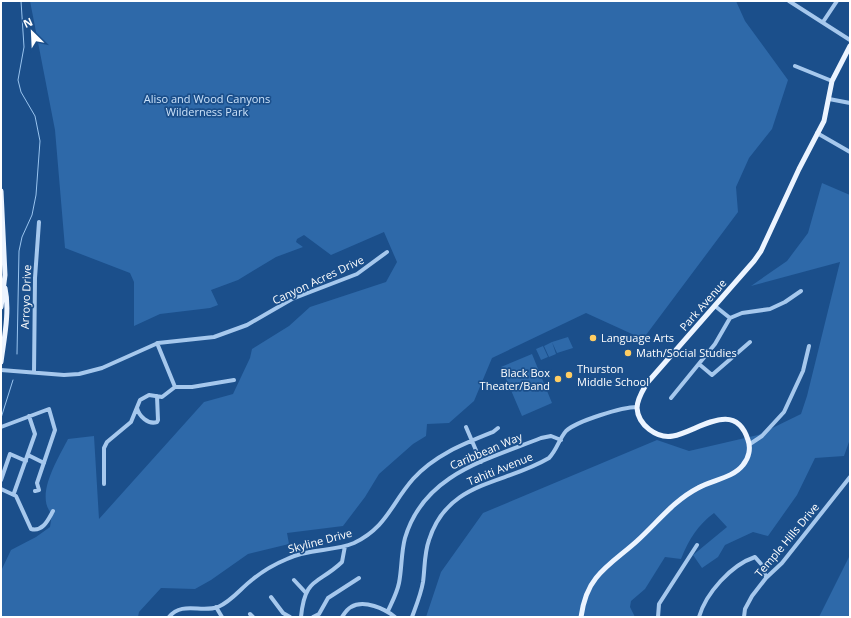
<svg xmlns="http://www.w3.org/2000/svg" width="851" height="618" font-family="'Open Sans',sans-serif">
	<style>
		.green { fill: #2e69a9 }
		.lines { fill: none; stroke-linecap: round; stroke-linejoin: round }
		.stream { stroke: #99c4ef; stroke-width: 1 }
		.minor { stroke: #a6c8ed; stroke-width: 4 }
		.major { stroke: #ecf4ff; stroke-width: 5 }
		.poi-dot { fill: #ffcd62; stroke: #1b4f8b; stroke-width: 1.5 }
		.labels { text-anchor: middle; stroke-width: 3.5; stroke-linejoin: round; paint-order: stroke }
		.park-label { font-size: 11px; fill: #cbe2fa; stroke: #1b4f8b }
		.street-label { font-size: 11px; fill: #fff; stroke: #1b4f8b }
		.poi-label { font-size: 11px; fill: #fff; stroke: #1b4f8b; text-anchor: start }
	</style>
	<rect width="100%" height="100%" fill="#1b4f8b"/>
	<path class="green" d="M30,1H736L745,21L788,80L772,129L749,158L736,187L738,212L643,339L586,313L492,358L474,401L449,423L427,424L426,436L413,444L379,474L365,497L343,526L287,533L289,544L248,554L211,580L195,589L161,588L139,612L138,617H1V571L11,550L36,537L50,527L52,514C34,496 59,457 68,439L94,436L99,519L204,402L233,394L250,358L252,349L289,326L310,307L386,282L397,262L384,232L331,255L304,235L297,239L296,242L303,247L276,257L238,280L211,290L218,305L210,308L160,314L134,326V282L130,273L65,248L55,130Z
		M822,183L850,195V439L844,456L815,458L797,495L768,536L753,532L725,545L718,557L702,568L693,555L727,527L714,513C698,525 689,539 681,559L665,557L645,589L631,601L630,607L635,617H426L441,572L483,513L657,440L689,451L758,435L801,414L807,396L840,262L751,286L787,261L808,233Z
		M568,337L573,348L557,353L552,342Z
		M552,342L556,354L549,357L544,346Z
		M543,346L548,357L541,360L536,349Z
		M532,354L552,403L522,416L501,367Z
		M850,555V617H819Z"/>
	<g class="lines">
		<path class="stream" d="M17,354L19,251L22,237L32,215L36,195L40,141L35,116L21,92L18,80L24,47L21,1
			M1,418L13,380"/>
		<path class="minor" d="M789,1L850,40
			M823,22L837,1
			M795,66L832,81
			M829,99L850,103
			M817,133L850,152
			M715,306L730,318
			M157,343L175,387
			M699,364L712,375L750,342
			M1,370L64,375L79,374L102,368L158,343L214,337L247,325L292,299L357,274L387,252
			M34,373L35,278L39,222
			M175,387H192L234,380
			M671,398L715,344L730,318L742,313L770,309L785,302L801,291
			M137,408C139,416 148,425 157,422L158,420L157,396
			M1,427L49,409L55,430L37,483L39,490L35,491
			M466,427L481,462
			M750,444L762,436L784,412L803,371L809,346
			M28,455L44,463
			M1,480L10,454L26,461
			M104,484V448L107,442L131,422L140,400L149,395L162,397L175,387
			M1,489L16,496L31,529C43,532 48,520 53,511
			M14,493L35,434L29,416
			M294,580L306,593
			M271,597L283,613L290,617
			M216,607L222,617
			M388,611C392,602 397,593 399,583C402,568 401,553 405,538C424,474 486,460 541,438L551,436L561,440
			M250,614L253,617
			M169,617C182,601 201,613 218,607C232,601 241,588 253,579C263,571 275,564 287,559C309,548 333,552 354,543C387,527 391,504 413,479C435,455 463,444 493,432L498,428
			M301,617C305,576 318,585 342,562L345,546
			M313,617L319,614L328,598L359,578
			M342,617C344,614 347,609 351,607C364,599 385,609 395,617
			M412,617C416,606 421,594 423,582C425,568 424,554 429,540C448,480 504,485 549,458C557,450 559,439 566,431C577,421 622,407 637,407
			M658,617L659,604L697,545
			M699,617C706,593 731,565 755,557L762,565L766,578
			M744,617L745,609L752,596L766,578L782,563L850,477"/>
		<path class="major" d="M1,191L5,275L1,307
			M1,362C4,339 10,311 5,288
			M581,617C583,603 587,589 596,578C607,564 624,553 637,541C657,523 673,501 698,488C712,480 733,478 743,465C749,458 751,448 748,440C735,398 697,432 673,436C657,439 638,425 637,408C637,399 643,390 647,383L754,261L761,251L799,169L824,121L832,81L850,46"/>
	</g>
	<g class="poi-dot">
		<circle cx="593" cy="338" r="4"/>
		<circle cx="628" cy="353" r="4"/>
		<circle cx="569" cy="375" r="4"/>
		<circle cx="558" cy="379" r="4"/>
	</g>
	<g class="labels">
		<g class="park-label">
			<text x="207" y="103">Aliso and Wood Canyons<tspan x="207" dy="13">Wilderness Park</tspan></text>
		</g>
		<g class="street-label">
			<text transform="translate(318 280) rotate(-25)" y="4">Canyon Acres Drive</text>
			<text transform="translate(26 297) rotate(-88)" y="4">Arroyo Drive</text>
			<text transform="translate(703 305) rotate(-49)" y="4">Park Avenue</text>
			<text transform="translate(486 451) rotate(-23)" y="4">Caribbean Way</text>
			<text transform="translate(500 469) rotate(-22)" y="4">Tahiti Avenue</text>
			<text transform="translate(787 540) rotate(-50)" y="4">Temple Hills Drive</text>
			<text transform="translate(320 541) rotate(-15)" y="4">Skyline Drive</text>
		</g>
		<g class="poi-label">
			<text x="601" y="342">Language Arts</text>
			<text x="636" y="357">Math/Social Studies</text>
			<text x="577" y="373">Thurston<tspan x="577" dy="13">Middle School</tspan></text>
			<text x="550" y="377" text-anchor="end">Black Box<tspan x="550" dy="13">Theater/Band</tspan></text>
		</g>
	</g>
	<rect width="851" height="618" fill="none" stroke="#ffffff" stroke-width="4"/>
	<g transform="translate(32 32) rotate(336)" stroke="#1b4f8b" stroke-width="3" paint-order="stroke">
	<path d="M0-3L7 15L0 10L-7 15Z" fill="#ffffff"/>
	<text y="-6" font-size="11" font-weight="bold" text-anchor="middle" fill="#ffffff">N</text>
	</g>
</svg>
